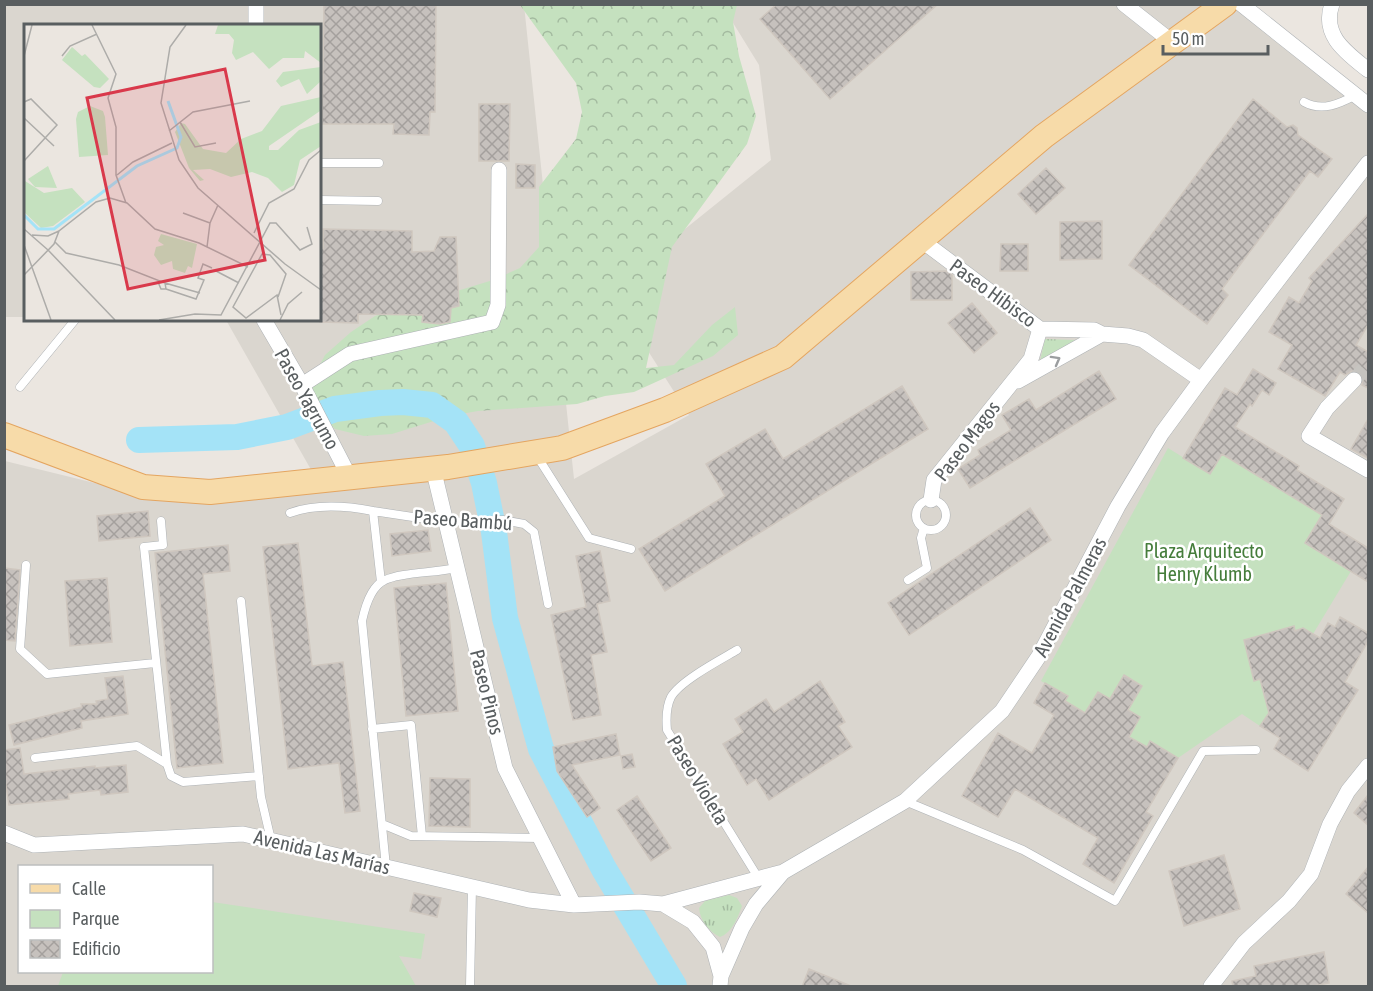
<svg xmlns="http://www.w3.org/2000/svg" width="1373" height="991" font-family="'Asap Condensed',sans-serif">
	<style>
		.education { fill: #dad6cf; fill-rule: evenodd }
		.grass { fill: url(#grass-tufts) }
		.forest { fill: url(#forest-crowns) }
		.park { fill: #c5e1bf }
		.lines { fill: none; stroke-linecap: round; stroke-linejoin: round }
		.river { stroke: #a4e3f7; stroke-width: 26 }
		.building { fill: url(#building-cross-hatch); stroke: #cfc7bf; stroke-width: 1.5 }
		.minor-tunnel { stroke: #c6c4c0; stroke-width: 15; stroke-dasharray: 15 8; stroke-linecap: butt }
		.service-casing { stroke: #aeb2b5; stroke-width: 9 }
		.minor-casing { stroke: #aeb2b5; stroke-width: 16 }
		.primary-casing { stroke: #e4a560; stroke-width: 26 }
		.service { stroke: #fff; stroke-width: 8 }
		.minor { stroke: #fff; stroke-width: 15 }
		.primary { stroke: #f7dba9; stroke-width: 24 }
		.oneway { stroke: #9b9ea0 }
		.labels { text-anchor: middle; stroke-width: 5; stroke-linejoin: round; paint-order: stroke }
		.street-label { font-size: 20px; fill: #595e60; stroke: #fff }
		.park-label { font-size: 20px; fill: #457d3b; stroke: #fff }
		.inset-river { fill: none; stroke: #a4e3f7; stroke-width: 3 }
		.inset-road { fill: none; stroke: #adaca9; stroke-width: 1.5 }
		.view { fill: #d9394b; fill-opacity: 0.15; stroke: #d9394b; stroke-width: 3 }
		.inset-edge { fill: none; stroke: #595e60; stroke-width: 3 }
	</style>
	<defs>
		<pattern id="grass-tufts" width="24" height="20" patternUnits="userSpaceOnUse" patternTransform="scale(1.5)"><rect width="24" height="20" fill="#c5e1bf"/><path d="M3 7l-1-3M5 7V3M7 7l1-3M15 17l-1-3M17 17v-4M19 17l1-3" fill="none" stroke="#a3ba9f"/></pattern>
		<pattern id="forest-crowns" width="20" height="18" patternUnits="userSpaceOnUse" patternTransform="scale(1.5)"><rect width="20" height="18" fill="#c5e1bf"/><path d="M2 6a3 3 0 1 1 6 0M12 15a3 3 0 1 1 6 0" fill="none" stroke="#a3ba9f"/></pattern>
		<pattern id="building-cross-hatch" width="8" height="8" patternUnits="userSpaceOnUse" patternTransform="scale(1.5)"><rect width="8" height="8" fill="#c6c1bd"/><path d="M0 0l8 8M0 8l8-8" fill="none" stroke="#a4a09d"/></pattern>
	</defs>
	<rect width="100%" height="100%" fill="#ebe6e0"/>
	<path class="education" d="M5,5H524L574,479L689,415L609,290L771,160L759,65L722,5H1252L1368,99V986H5V461L160,499L322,489L226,320H320V26H26L25,317H5ZM20,866H212V972H20Z"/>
	<path class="grass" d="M1045,339L1075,340L1040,361Z
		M729,895L737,898L742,906C738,917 732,933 720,937C709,932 700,920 699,908L705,901Z"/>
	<path class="forest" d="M520,5H737L733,22L739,56L756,116L747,144L672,247L646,368L674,365L712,325L735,307L738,335L713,356L634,392L605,396L577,404L478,411L450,416L392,434L364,436L335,429L315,410L311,382L325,355L351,332L375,316L493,280L520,268L539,247V187L576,139L582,112L576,83Z"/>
	<path class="park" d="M1168,448L1210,474L1222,454L1322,515L1305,543L1351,571L1313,634L1300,629L1295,631L1293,626L1244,640L1254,681L1260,679L1269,713L1260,726L1242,714L1178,758L1150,742L1147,747L1129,737L1128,710L1142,686L1124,676L1110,699L1098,692L1085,713L1065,701L1067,696L1041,681Z
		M212,902L425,934L421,959L399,956L416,986H58L63,972H212Z"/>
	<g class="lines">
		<path class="river" d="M139,440L237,437L287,427L335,409L380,403L403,402L432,405L456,422L472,446L484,483L494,532L505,618L541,749L604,869L674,986"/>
	</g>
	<path class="building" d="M324,4H436L435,112H430L429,135L393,134L394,124H322Z
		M777,4H938L830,99L760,19Z
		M1253,99L1287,127L1293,125L1297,128L1298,135L1332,159L1318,177L1310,171L1222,289L1228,295L1207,324L1129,265Z
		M479,104H510L509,161H479Z
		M516,164L535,165V188H516Z
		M1046,168L1065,188L1036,214L1018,194Z
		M1368,214V325L1356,345L1368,352V388L1362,385L1363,378L1360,373L1352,371L1345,375L1340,372L1325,396L1278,369L1292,345L1269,332L1289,297L1299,303L1312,281L1309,278Z
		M1102,221V259L1060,260V222Z
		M323,229L412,231V252L434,251L440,237H456L459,306L451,308L450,322L440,324L422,322L423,315L358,314V323L320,322V247L323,248Z
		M1001,244H1028V271H1000Z
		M947,271L952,275V300H911V272Z
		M972,303L997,333L974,353L948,323Z
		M1253,369L1276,383L1269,395L1262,390L1252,406L1250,404L1235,427L1299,466L1297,470L1344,499L1329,524L1368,548V582L1305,543L1322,515L1222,454L1210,474L1183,458L1225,388L1237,395Z
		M1099,371L1116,399L970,488L958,469L980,455L978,450L1011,430L1002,415L1029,399L1036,410Z
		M902,386L928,429L665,591L639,549L725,496L706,464L765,429L783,459Z
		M1368,419V458L1351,449Z
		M1030,508L1051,540L909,635L888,603Z
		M148,511L150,536L99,541L97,516Z
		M428,530L431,551L392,556L390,534Z
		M298,543L312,666L343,662L360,811L345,813L339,763L288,769L263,547Z
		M228,545L230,571L203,574L223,763L177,768L155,553Z
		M600,551L610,601L597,604L607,652L591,655L601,715L573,720L551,615L586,607L576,556Z
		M4,568L20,570L15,641L4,640Z
		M107,578L112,642L70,646L65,581Z
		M446,583L458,711L406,716L394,588Z
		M1340,617L1368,633V641L1345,682L1358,690L1308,771L1274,749L1280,738L1260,726L1269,713L1260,679L1254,681L1244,640L1294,626L1295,631L1303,628L1320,638L1328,623L1335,627Z
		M1124,675L1142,686L1128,710L1140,717L1129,737L1147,747L1150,741L1178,758L1146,812L1153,816L1114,883L1083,864L1098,838L1015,789L998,817L962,796L998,733L1032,753L1054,715L1034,703L1045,683L1068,696L1065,701L1085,713L1098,692L1110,699Z
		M123,676L128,714L81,721L82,728L14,745L9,725L82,707L81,704H97L96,701L108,699L105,678Z
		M820,681L845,722L838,726L852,747L769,800L756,779L747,785L723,744L743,732L735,719L766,699L774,712Z
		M616,734L620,755L572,765L600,808L587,817L557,771L553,747Z
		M20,748L24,774L95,766V768L126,765L128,792L101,795L100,790L68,794L69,799L9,805L4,773V750Z
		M632,754L635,767L623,769L621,756Z
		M430,778L470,779V827L429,826Z
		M1368,795V825L1354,813Z
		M637,796L671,848L651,861L617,810Z
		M1224,855L1240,909L1184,926L1169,871Z
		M1368,867V913L1346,894Z
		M414,893L441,898L437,917L410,911Z
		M1324,952L1329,983L1309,987H1233L1232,981L1256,976L1254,966Z
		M809,969L851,986V987H802Z"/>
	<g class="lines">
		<path class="minor-tunnel" d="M1354,380L1368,365"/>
		<defs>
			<path id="service" d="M1304,102C1322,112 1339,104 1356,95
				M320,163H379
				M320,200L378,201
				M20,387L75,320
				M537,456L589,538L631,549
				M916 515a15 15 0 1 1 30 0a15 15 0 1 1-30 0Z
				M373,511L446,522L503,520L524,524L534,532L548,604
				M290,513C315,504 347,506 373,511L381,582
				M161,521L163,545L144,547L167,764L171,776L183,782L259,776
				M26,565L20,649L47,674L155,663
				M908,580L927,568L921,538L924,528
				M241,601L261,797L271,840
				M737,650C720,660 680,681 671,697C666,707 666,719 667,730L759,879
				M372,729L411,725L422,836
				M35,758L137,746L167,764
				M905,801L1023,850L1115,901L1203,751L1256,750
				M382,824L411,836L540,838
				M386,867L362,621C365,607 371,586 385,580C402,572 435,573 456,568
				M470,986L472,887"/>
			<path id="minor" d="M1124,4L1172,42
				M1241,4L1368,105
				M1332,4C1321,36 1347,53 1368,70
				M256,26V4
				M921,240L1040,329L1094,330L1102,334L1128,336L1143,340L1201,380
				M264,320L302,385L350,478
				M1354,380L1327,408L1309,436L1368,470
				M1018,381L1102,334
				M302,385L350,354L492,322L498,305L499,170
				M433,468L505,768L574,905
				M931,500L934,480L1031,359L1040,329
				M4,833L34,845L243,834L529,900L574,905L639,902L663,904L783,872
				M663,904L693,922L713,947L721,976
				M720,986L721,976L742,928L756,904L783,872L905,801L1002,711L1039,656L1118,506L1162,433L1201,380L1368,163
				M1211,986L1244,943L1289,901L1311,874L1330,824L1348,791L1368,766"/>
			<path id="primary" d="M4,435L143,487L210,492L448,467L562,448L665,410L783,357L1044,136L1225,4"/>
		</defs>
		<use href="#service" class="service-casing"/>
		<use href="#minor" class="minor-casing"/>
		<use href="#primary" class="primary-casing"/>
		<use href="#service" class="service"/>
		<use href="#minor" class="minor"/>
		<use href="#primary" class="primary"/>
	</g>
	<defs><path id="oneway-chevron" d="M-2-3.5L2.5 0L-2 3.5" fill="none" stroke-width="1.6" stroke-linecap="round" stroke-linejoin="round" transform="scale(1.5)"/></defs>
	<use class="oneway" href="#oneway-chevron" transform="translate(1056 360) rotate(-29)"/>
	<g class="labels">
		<g class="street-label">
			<text transform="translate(993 293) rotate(36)" y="7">Paseo Hibisco</text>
			<text transform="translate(307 399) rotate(61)" y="7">Paseo Yagrumo</text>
			<text transform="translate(967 441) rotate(-53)" y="7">Paseo Magos</text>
			<text transform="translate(463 520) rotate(4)" y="7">Paseo Bambú</text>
			<text transform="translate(1070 597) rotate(-62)" y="7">Avenida Palmeras</text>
			<text transform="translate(487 692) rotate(76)" y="7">Paseo Pinos</text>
			<text transform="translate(698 780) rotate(59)" y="7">Paseo Violeta</text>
			<text transform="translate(322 852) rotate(13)" y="7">Avenida Las Marías</text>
		</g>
		<g class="park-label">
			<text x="1204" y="558">Plaza Arquitecto<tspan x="1204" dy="23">Henry Klumb</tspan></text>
		</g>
	</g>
	<g transform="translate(24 24)">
		<rect width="297" height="297" fill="#ebe6e0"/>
		<path d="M194,1H297V39L281,27L280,34H259L245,45L229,28L212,36L208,29L210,16L205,10H191ZM297,43V57L283,70L275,55L257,63L252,57L259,48ZM297,73L296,87L245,122V126H254L275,106L297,98V122L276,136L270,161L258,168L244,154L228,148L207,153L186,145L169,146L180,156L176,157L165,144L151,108L157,99L161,100L179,125L202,129L217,115L238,107L257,82Z" fill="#c5e1bf"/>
		<path d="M48,23L58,32L61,30L85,55L76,64L70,63L38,36ZM66,82L79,87L81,93L84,131L55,133L52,95L54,88ZM24,142L33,164L11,163L4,155ZM1,157L20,169L48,164L61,178L29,202L17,204L0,188ZM137,210L173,220L168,244L164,242L161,249L149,245L148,237L137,241L130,231L132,223L140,221L134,217Z" fill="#c5e1bf"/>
		<path class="inset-river" d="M0,191L14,205H30L113,142L153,124L157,113L144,77"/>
		<path class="inset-road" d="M68,1L92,50L84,74L92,103V151L102,179M162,1L146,23L137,79L155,136L174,164L261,240L297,266M0,32L8,1M38,32L46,22L73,10M0,78L7,75L33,101L0,137M0,94L30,122M156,98L171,123L192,119M145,107L169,88L226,77M93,151L109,138L148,119M159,189L186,199M0,205L24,226M230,209L245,179L270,165L285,136L297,126M8,211L24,212L35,207M31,218L42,229L95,241L141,259L142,265H137L134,258M0,221L27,296M183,223L186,199L194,181M24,226L91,296M192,247L215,259M0,251L30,220L35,207L72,178L86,174L103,179L131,205L175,219L224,243M141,259L176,269M142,265L172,275L180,256L174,254L179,240L188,244M254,273L262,250L246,231L238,230L209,283L222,294L253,271L257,291M135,296L171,290L197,291L246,199H252L276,226L288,220L283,203M256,296L264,280L278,268"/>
		<path class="view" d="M201,45L241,236L104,265L63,74Z"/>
		<rect width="297" height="297" class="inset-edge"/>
	</g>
	<rect width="1373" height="991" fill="none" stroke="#595e60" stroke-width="12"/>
	<rect x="18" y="865" width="195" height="108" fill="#ffffff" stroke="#bdbfbf" stroke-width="1.5"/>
	<rect x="30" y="884" width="30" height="9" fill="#f7dba9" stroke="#bdbfbf" stroke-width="1.5"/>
	<text x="72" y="895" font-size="18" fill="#595e60">Calle</text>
	<rect x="30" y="910" width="30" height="18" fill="#c5e1bf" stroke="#bdbfbf" stroke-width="1.5"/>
	<text x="72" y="925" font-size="18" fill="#595e60">Parque</text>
	<rect x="30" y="940" width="30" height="18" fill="url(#building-cross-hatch)" stroke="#bdbfbf" stroke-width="1.5"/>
	<text x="72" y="955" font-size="18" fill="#595e60">Edificio</text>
	<path d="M1163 45v9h105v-9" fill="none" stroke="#595e60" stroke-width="3"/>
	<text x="1172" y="45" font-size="18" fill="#595e60" stroke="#ffffff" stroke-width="4.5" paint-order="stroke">50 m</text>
</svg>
